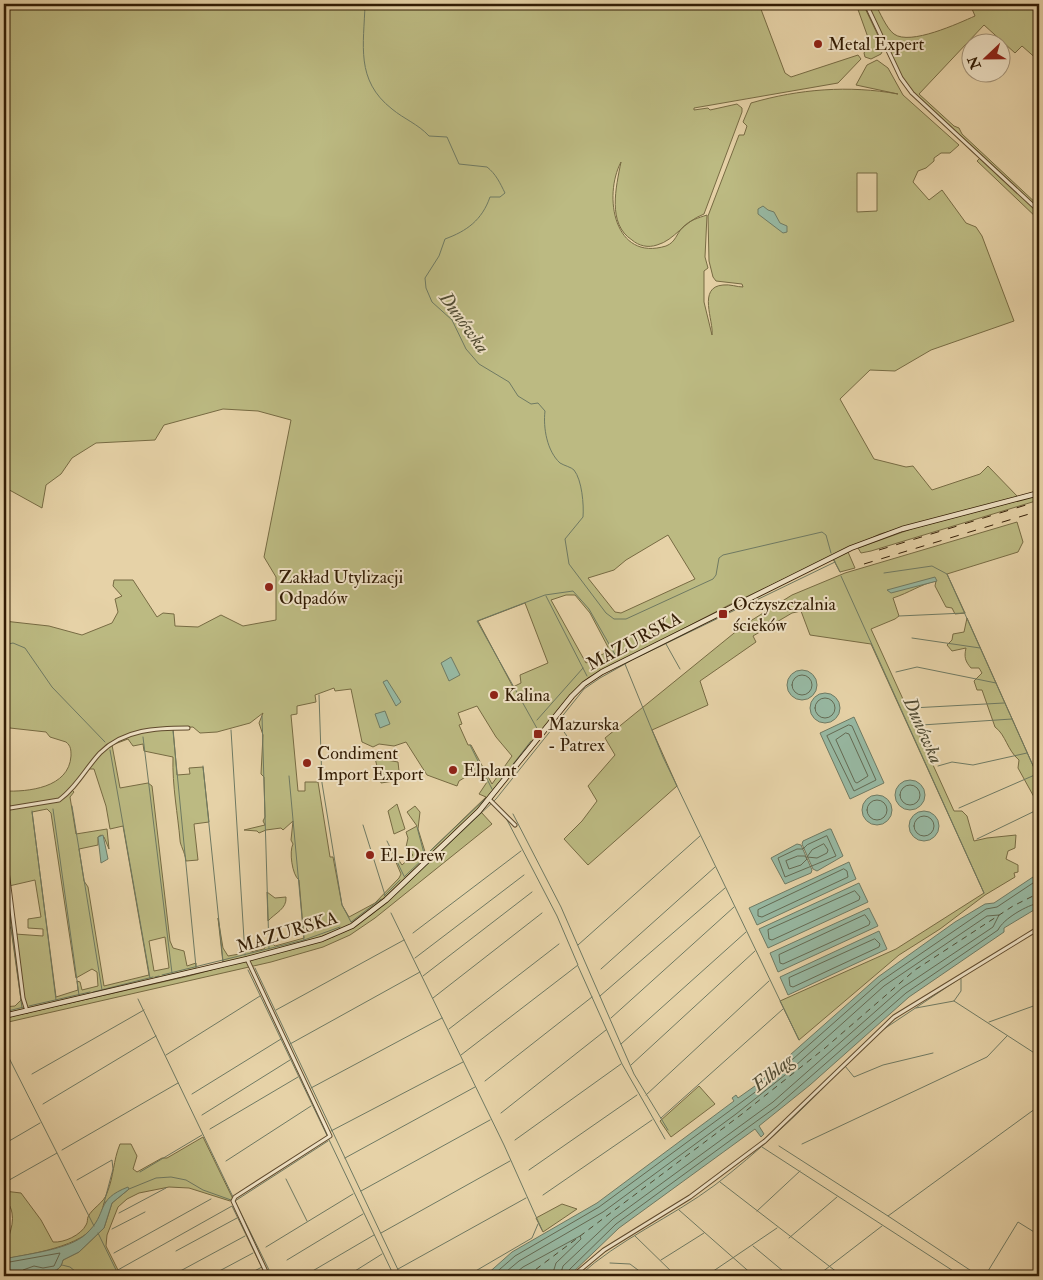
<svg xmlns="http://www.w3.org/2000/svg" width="1043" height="1280" font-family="'IM FELL Double Pica',serif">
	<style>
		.green { fill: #bcba82; stroke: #776b43; fill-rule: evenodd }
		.water { fill: #97b8a2; stroke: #6f7a63 }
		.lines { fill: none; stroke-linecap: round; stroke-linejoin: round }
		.shore { stroke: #646a53; stroke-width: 1 }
		.stream { stroke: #6f7a63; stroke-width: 1 }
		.ferry { stroke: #504b33; stroke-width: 1; stroke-dasharray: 6 5; stroke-linecap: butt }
		.street-casing { stroke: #5f4a2d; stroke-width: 5 }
		.secondary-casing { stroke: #321c04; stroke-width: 6 }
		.street { stroke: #efe2c6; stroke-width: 3 }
		.secondary { stroke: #efe2c6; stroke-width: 4.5 }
		.rail { stroke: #321c04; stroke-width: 1; stroke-dasharray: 9 9; stroke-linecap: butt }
		.poi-dot { fill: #8f2418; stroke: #efe2c6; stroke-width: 2 }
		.labels { text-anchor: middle; stroke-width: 4; stroke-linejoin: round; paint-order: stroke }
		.poi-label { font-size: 18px; fill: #321c04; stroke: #efe2c6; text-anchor: start }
		.street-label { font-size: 18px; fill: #321c04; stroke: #efe2c6 }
		.water-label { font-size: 19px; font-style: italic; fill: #504b33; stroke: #efe2c6 }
	</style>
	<rect width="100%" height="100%" fill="#e6d2a7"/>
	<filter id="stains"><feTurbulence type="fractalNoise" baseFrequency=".004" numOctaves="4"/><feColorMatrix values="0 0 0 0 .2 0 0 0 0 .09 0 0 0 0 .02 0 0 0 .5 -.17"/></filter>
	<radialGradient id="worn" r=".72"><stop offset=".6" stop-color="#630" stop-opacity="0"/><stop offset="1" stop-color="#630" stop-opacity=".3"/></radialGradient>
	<path class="green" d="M4,4H759L785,73L791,77L858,55L861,59L838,83L694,108V110L708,108L710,110L737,104L742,108V112L704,214C683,222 675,240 657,245C648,248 639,246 632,240C607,224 616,187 621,162C603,196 614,262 666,246C676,242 676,234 683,227C690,220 698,218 707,215L705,257L708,268L704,271V302L712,335C714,321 697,287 723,285C730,284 737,287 743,287L742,284L716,281L713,277L709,261L708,216L739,135H744L747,126L743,122L751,103C799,89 849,85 898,94L856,85L867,65L877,60L888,68L903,95L959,145L950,153H941L934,158V161L926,168L918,171L913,182L929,200L942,190L966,223L976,227L982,236L1014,321L931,350L895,371L870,370L840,399L874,459L906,467L913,466L932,490L980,474L988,466L1018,497L880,534L729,605L588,678L574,691L486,801L368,913L349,926L315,939L223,963L218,918L223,948L228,956L245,953V946L248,947L250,952L264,949L269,940L275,946L304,938L299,880C292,875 289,851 293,844L291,840L293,821L283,830L281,828L266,830L259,833L257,831L244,830L265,825L263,821L265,817L264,777L261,774L263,735L259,723L263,713L250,723L217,732L200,733L193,727L173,728L177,775L190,774L189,768L203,767L209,822L194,824L198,860L186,861C185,852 180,845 180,840C178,816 172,785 173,757L144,751L143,744L133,746L128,739L112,745L120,788L148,783L152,786L170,941L173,948L184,951L187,966L196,963V970L4,1014V1007L15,1006L21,1000L11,929C0,912 4,817 4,791C28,792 69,788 71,756C71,750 71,746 66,742L50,737L46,732L10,728L4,725V621L49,626L82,635L112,623L118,612L115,599L122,596L113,586L114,580H133L157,617L163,613L174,614L175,626L198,627L221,615L243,626L276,620V577L264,557L291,420L258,411L223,409L164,425L155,440L96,443L72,458L61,474L46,485L42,508L4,487ZM857,173H877V211L857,212ZM668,535L695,579L621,613L615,612L588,578L614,570L626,560ZM566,595H575L590,613L608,647L605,653L586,663L551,600ZM525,603L548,663L520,675L521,683L513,687L478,621ZM334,688L335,691L351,689L362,742L373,747L379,744L394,746L406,742L427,775L457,786L459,781L480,768L487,782L479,794L486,797L426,855L418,829L420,812L415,806L407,812L417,826L406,832L408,838L406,847L413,855L402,865L398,859L395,860L401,874L399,878L375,903L349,917L342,905L333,857H330L318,782H305V791H298L291,715L297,714V706L316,702L315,695ZM477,706L496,737L512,756L492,784L471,745H468L459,725L462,724L458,713ZM88,769H94L106,806L110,829L123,826L149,975L104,986L88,887L84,881L79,849L98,845V837L101,835L104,837L109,849L107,829L76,834L70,797L74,792L71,789ZM47,809L51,813L76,978L92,969L97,972L98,986L82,990L80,982L77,981L78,990L56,997L32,812ZM35,880L41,917L28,919V928L43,929V936L15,934L9,886ZM165,937L169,968L154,971L149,941Z
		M856,4H863L884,48L881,54L871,59L865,57L864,53L870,43Z
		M866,4H875C880,12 886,28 894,34C910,46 959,23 975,16L970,4H1039V61L1022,46L1015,53L984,25L919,94L954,126L959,128L962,134L1039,206V220L977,161L981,157L906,86Z
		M1039,495V500L871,551L861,553L858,548L914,528Z
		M1017,522L1023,542L1018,552L947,574L965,613L955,614L952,608L946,607L935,586L936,581C921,584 909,593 893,598L899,616L895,619L871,629L954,811H962L967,816L974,841L987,838L1016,835L1015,848L1008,851L1006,859L1018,865V872L1014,873L1015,877L985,895L940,929L899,955L799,1040L780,1001L896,949L984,893L871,644L810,635L801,611L792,613L753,636L756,642L700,681L708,705L652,730L677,786L588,865L564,839L582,821L597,801L588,786L615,755L605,738L744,625L792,595L845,573Z
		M848,552L855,568L840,572L833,559Z
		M967,618L1039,779V806L1018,768L1019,760C1007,750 1006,735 995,727L982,690H977L974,681L982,673L979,668H971C965,661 964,657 966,648L952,651L947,645L952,640L953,634L964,632Z
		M375,758L398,762L400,780L381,783Z
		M397,804L405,829L394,834L388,811Z
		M481,812L492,824L375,918L350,935L323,947L271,962L4,1023V1018L189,976L333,937L371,915Z
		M267,892L275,898L286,897C287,909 275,913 268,921Z
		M699,1086L715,1104L671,1137L660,1121Z
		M203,1137L233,1199L230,1201L189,1188L169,1187L139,1193L127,1199L118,1207L107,1235L106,1246L121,1276H59L56,1271L61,1266L63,1260L79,1252L104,1228L112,1203L129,1189L104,1203C102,1209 101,1217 98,1222C83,1247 30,1254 4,1259C4,1243 15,1228 12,1213C11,1205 4,1199 4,1191L21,1193L41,1220L53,1242C64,1243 81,1235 86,1225C88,1222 87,1219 88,1217C92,1208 104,1203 107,1193C114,1176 113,1161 120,1144H131L137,1156L133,1169L137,1172L162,1158H167Z
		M562,1204L577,1209L543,1232L536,1218Z"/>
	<path class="water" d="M763,206L768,210L774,212L780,223L787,226V232L783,233L758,214V209Z
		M935,577L937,581L891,593L887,590Z
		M451,657L460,675L449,681L441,663Z
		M787 685a15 15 0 1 1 30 0a15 15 0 1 1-30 0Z
		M387,680L401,702L396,706L383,682Z
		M810 708a15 15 0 1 1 30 0a15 15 0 1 1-30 0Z
		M385,711L390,724L380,728L375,714Z
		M854,717L884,783L850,799L820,733Z
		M895 795a15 15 0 1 1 30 0a15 15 0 1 1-30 0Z
		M862 810a15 15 0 1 1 30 0a15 15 0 1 1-30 0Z
		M909 826a15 15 0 1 1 30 0a15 15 0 1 1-30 0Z
		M829,829H831L843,856L817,871L813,869L802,844L803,841Z
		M103,835L108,859L101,863L98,837Z
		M797,844L801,845L812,870L811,873L785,884L771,858Z
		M849,862L856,879L757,925L749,908Z
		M1039,873V907L1004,928V932L909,997L810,1085L759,1126L764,1134L761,1137L755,1129L619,1228L569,1276H485L512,1252L597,1203L734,1101L732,1098L736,1095L738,1098L755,1086L878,977L955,922L985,904L994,903Z
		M859,883L868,902L768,948L759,929Z
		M869,908L878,926L778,972L770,953Z
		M879,931L887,949L788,995L780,977Z
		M128,1187L129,1189L112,1203L104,1228L79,1252L63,1260C59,1277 45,1269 33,1272C22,1274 15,1276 4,1276V1259C26,1254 69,1250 86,1234C109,1213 94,1200 128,1187Z"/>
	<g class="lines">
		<path class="shore" d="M792 685a10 10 0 1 1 20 0a10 10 0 1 1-20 0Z
			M815 708a10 10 0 1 1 20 0a10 10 0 1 1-20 0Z
			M849,725L852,726L876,780L854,791L827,736Z
			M846,733L849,734L868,776L857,783L855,782L836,740Z
			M900 795a10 10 0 1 1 20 0a10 10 0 1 1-20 0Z
			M867 810a10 10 0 1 1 20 0a10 10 0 1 1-20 0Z
			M914 826a10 10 0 1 1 20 0a10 10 0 1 1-20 0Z
			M827,836L836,856L785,877L778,858L797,849H803L807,845Z
			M824,844L828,850L827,853L817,858L807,857L812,850Z
			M798,856H805L807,859L801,865L789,869L786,861Z
			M844,869L847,871L848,877L762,917L758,916V910Z
			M855,891L860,897L859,900L772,940L769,939L768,930Z
			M865,915L870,922L869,925L783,964L780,963L779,955Z
			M875,939L880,944L879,947L793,987L790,986L789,978Z
			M4,1263L60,1253L54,1266L43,1268L34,1266L23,1270L21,1276
			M492,1276L515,1256L599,1207L758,1090L881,981L986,909L997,907L1039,879
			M501,1276L519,1261L603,1212L736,1114L785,1075L884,986L987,916L999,915L993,927L902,988L773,1102L613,1219L563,1266L560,1276
			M512,1276L523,1267L580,1236L581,1239L556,1263L552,1276
			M566,1276L568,1271L616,1224L776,1107L906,993L998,930C1003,919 1027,905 1039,903"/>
		<path class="stream" d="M365,4C364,45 355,80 392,109C404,119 418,124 429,136L447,137L459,164L487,167C496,174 500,183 505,193L500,197H490C482,220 467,231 445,239L439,256L425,278L426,288L432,302L452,320L466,349L479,364L509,382L518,396L531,404L538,403L545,411C543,428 547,451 560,463C565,466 571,467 574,470C582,480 584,505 583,517L565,539L569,564L606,613L614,619H626L713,579L716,575L719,558L723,555L822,532L826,535L831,553
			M834,560L840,572
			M884,573L932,566L947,574L1039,779
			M841,576L984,893
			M546,596L587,676
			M742,607L835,562
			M899,616L965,613
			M912,638L980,648
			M666,644L680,669
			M4,645L13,643L25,648L52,687L105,742
			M625,664L663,757L799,1040
			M896,672L917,667L996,683
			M319,695L322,783L342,905L351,922L381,899
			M912,708L1004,703
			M262,716L269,949
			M537,720L583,668
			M558,723L577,751
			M922,725L1012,719
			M231,730L245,955
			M173,731L196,967
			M539,732L477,621L545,595L573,591L589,609L617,658
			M143,737L172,973
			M470,745L492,789
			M110,750L150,978
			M203,766L223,961
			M938,766L952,762L973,765L1027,753
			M289,776L304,940
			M489,795L531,741
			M72,806L102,990
			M959,808L1037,774
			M53,809L79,995
			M32,811L56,1000
			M513,814L561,907L634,1074L668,1130
			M363,825L385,895
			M977,839L1039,809
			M387,841L404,876
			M427,854L485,799
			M4,870L22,1008
			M404,877L425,857L417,827
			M395,895L496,799L584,689L600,678L632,660L735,610
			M384,896L400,880
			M391,913L504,1145L542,1230
			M413,933L521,851
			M1033,933L1039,930
			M578,945L700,836
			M415,958L524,875
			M578,966L622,1064L665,1139
			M255,968L401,1276
			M601,969L715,867
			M248,970L394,1276
			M162,975L304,940L340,927
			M423,976L532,892
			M155,977L159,976
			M93,992L153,977
			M600,996L725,888
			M433,998L542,913
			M138,999L233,1197
			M954,1001L1039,1056
			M29,1006L90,992
			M916,1008L954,1001L961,991V979
			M276,1010L404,940
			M4,1012L24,1007
			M611,1018L734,907
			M989,1022L1039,1004
			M449,1029L559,944
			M884,1029L968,973
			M290,1044L420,972
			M621,1044L746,932
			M4,1048L57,1153L4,1183
			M166,1055L260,996
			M461,1055L578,965L557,916L506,818
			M631,1065L755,951
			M845,1066L854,1077L883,1065L933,1053
			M32,1074L144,1010
			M485,1081L592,997
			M311,1088L442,1018
			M192,1094L281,1039
			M646,1095L769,981
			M43,1104L156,1036
			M501,1113L606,1030
			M202,1115L290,1060
			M661,1118L783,1009
			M210,1129L298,1077
			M331,1131L463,1062
			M515,1140L621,1064
			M4,1144L40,1123
			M802,1144L987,1057L1007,1036
			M779,1146L888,1216L1039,1106
			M762,1147L961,1276
			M62,1150L178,1083
			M57,1153L94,1226
			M345,1158L475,1087
			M226,1161L311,1106
			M529,1170L637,1095
			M140,1172L202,1135
			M286,1179L307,1221
			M77,1180L112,1160L113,1169L104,1203
			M720,1182L842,1276
			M129,1189L156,1178L171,1177L186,1180L203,1190L231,1200
			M361,1191L490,1120
			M543,1195L652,1120
			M235,1201L272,1276
			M235,1201L328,1141
			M679,1210L754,1276
			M757,1211L800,1171
			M119,1213L166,1188
			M888,1216L979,1276
			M112,1229L145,1212
			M98,1233L119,1276
			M381,1233L510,1161
			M635,1236L676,1276
			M789,1238L837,1197
			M753,1246L783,1271
			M266,1247L353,1194
			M176,1251L237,1218
			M114,1253L211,1199
			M287,1260L363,1214
			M661,1260L704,1233
			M610,1263L630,1264L646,1276
			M62,1265L70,1267L81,1276
			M398,1269L526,1198
			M116,1271L232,1206L266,1276
			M171,1276L245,1236
			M210,1276L253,1253
			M245,1276L262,1267
			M304,1276L374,1235
			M347,1276L382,1254
			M467,1276L532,1238L538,1224
			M579,1276C619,1239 671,1218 715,1185C758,1152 797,1115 834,1077
			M664,1276L672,1274
			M706,1276L777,1228
			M817,1276L882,1226
			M985,1276L1018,1222L1039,1235"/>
		<path class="ferry" d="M527,1276L742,1114L825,1048L915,970L1013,906L1039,893"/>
		<defs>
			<path id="street" d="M866,4L901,78L912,93L1039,211
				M490,800L515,825
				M4,809L59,800C76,788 86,768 100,753C124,729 157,728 188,728
				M4,847L23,998L27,1011
				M247,959L330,1136L235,1197L233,1201L268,1276
				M573,1276L604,1250L690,1197L765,1141L894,1017L1039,928"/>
			<path id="secondary" d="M4,1016L247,959L322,939L352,926L386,900L479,811L572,696L584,684L602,672L851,548L902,529L1039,493"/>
		</defs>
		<use href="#street" class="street-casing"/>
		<use href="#secondary" class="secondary-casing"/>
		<use href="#street" class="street"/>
		<use href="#secondary" class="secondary"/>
		<path class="rail" d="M879,550L1039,501
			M864,564L1039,511"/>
	</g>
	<g class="poi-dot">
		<circle cx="818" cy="44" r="5"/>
		<circle cx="269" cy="587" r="5"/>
		<rect x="718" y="609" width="10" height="10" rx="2.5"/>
		<circle cx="494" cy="695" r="5"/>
		<rect x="533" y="729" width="10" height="10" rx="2.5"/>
		<circle cx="307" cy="763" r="5"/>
		<circle cx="453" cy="770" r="5"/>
		<circle cx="370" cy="855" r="5"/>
	</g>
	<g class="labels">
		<g class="poi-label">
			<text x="828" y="50">Metal Expert</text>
			<text x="279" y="583">Zakład Utylizacji<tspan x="279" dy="21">Odpadów</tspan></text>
			<text x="733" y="610">Oczyszczalnia<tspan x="733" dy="21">ścieków</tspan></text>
			<text x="504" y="701">Kalina</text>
			<text x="548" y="730">Mazurska<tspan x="548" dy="21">- Patrex</tspan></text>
			<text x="317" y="759">Condiment<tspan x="317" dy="21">Import Export</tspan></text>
			<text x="463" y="776">Elplant</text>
			<text x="380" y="861">El-Drew</text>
		</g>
		<g class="street-label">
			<text transform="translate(634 641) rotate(-28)" y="6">MAZURSKA</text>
			<text transform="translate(287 932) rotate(-17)" y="6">MAZURSKA</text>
		</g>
		<g class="water-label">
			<text transform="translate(465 322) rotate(54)" y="7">Dunówka</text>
			<text transform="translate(924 730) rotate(66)" y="7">Dunówka</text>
			<text transform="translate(772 1072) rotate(-40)" y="7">Elbląg</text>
		</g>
	</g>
	<rect width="1043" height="1280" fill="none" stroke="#e6d2a7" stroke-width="20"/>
	<rect x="5" y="5" width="1033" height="1270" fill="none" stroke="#321c04" stroke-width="2.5"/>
	<rect x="10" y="10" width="1023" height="1260" fill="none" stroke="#321c04"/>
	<g transform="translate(986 58) rotate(248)"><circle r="24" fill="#efe2c6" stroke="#a39378"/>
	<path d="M0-4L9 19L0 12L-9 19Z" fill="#8f2418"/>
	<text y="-8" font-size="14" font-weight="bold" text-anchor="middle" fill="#321c04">N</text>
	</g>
	<rect width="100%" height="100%" filter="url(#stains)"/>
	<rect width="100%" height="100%" fill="url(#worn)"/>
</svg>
